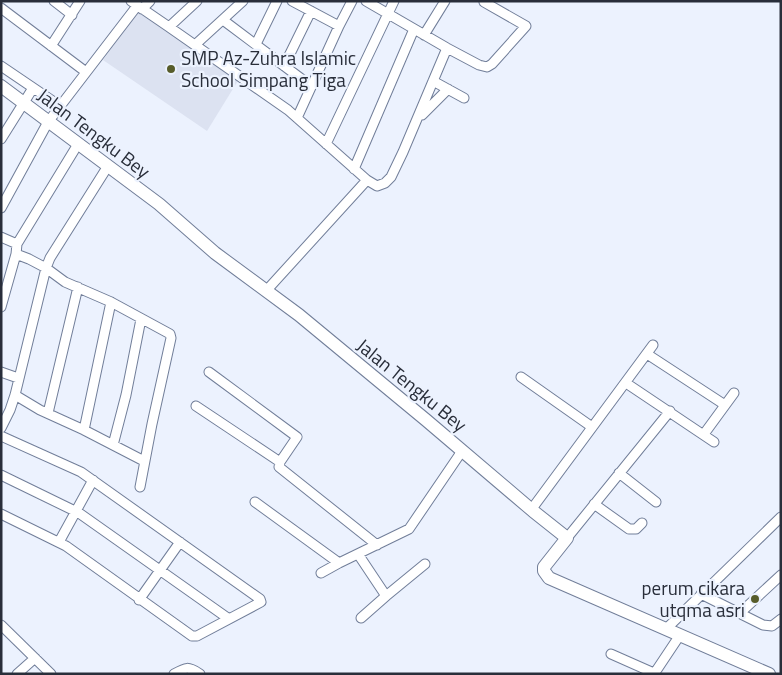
<svg xmlns="http://www.w3.org/2000/svg" width="782" height="675" font-family="'Titillium Web',sans-serif">
	<style>
		.built { fill: #dce2f1 }
		.lines { fill: none; stroke-linecap: round; stroke-linejoin: round }
		.street-casing { stroke: #717e99; stroke-width: 11 }
		.secondary-casing { stroke: #717e99; stroke-width: 14 }
		.street { stroke: #fff; stroke-width: 9 }
		.secondary { stroke: #fff; stroke-width: 12 }
		.poi-dot { fill: #575c2a; stroke: #ecf2fe; stroke-width: 2 }
		.labels { text-anchor: middle; stroke-width: 4.5; stroke-linejoin: round; paint-order: stroke }
		.poi-label { font-size: 19px; fill: #292e3a; stroke: #ecf2fe; text-anchor: start }
		.street-label { font-size: 19px; fill: #292e3a; stroke: #ecf2fe }
	</style>
	<rect width="100%" height="100%" fill="#ecf2fe"/>
	<path class="built" d="M138,11L239,79L207,131L103,60Z"/>
	<g class="lines">
		<defs>
			<path id="street" d="M54,1L72,15
				M131,1L169,27L197,1
				M292,1L339,26
				M366,1L447,48L479,65L487,67L492,64L526,26L484,2
				M1,8L86,72
				M142,9L150,1
				M223,20L311,86
				M169,27L288,110L367,180L377,186L385,183L391,177L403,152L447,48
				M424,35L445,1
				M196,44L243,1
				M256,44L277,1
				M51,46L80,1
				M1,66L60,106
				M284,66L311,11
				M433,81L464,98
				M422,115L448,89
				M297,118L339,26L352,1
				M1,139L33,88
				M326,144L394,1
				M354,169L414,29
				M1,208L48,122L137,6
				M1,237L17,244
				M16,254L29,259L46,268L65,282L111,302L170,334L171,338L152,424L140,487
				M266,291L367,180
				M1,307L16,254L17,244L78,144
				M647,354L725,405
				M1,372L18,378
				M209,372L297,437L280,462L279,467L377,545
				M521,377L592,427
				M626,383L714,442
				M15,395L40,410L84,430L144,461
				M196,406L280,462
				M48,413L78,287
				M1,428L10,410L15,395L46,268L50,258L108,166
				M84,430L111,302
				M704,434L734,393
				M1,436L81,472L260,599L261,602L197,636H192L66,546L1,514
				M113,445L126,395L141,319
				M619,473L656,502
				M1,475L79,513L229,619
				M255,502L339,563L409,529L462,451
				M594,504L629,529H636L642,523
				M531,510L653,345
				M567,538L670,411
				M59,542L93,480
				M358,554L386,596L361,618
				M321,573L339,563
				M701,594L763,625L772,626L781,619
				M386,596L425,564
				M139,600L180,542
				M740,613L781,575
				M1,625L51,674
				M666,629L781,517
				M611,654L654,673
				M17,674L35,658
				M174,674C186,667 188,666 200,674
				M654,674L680,635"/>
			<path id="secondary" d="M1,86L159,204L215,253L299,315L426,420L533,511L567,538L544,567V571L549,578L769,674"/>
		</defs>
		<use href="#street" class="street-casing"/>
		<use href="#secondary" class="secondary-casing"/>
		<use href="#street" class="street"/>
		<use href="#secondary" class="secondary"/>
	</g>
	<g class="poi-dot">
		<circle cx="171" cy="69" r="5"/>
		<circle cx="755" cy="599" r="5"/>
	</g>
	<g class="labels">
		<g class="poi-label">
			<text x="181" y="65">SMP Az-Zuhra Islamic<tspan x="181" dy="22">School Simpang Tiga</tspan></text>
			<text x="745" y="595" text-anchor="end">perum cikara<tspan x="745" dy="22">utqma asri</tspan></text>
		</g>
		<g class="street-label">
			<text transform="translate(94 133) rotate(37)" y="7">Jalan Tengku Bey</text>
			<text transform="translate(412 385) rotate(39)" y="7">Jalan Tengku Bey</text>
		</g>
	</g>
	<rect width="782" height="675" fill="none" stroke="#292e3a" stroke-width="5"/>
</svg>
